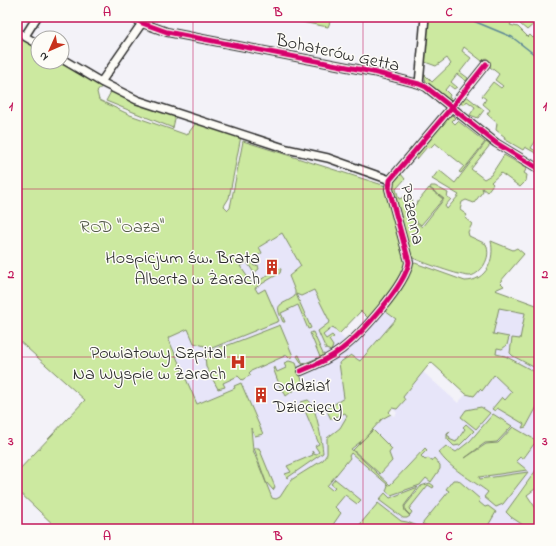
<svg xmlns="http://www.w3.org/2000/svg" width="556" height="546" font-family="'Indie Flower',sans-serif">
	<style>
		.built { fill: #e7e5f9 }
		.green { fill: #cce9a0; stroke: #7c8a66 }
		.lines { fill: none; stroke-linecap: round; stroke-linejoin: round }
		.stream { stroke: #5c8796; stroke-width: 1.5 }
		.minor-casing { stroke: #2b2b2b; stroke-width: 10 }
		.minor { stroke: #fdfcf7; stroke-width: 7 }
		.cycleway-casing { stroke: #fdfcf7; stroke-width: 8 }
		.cycleway { stroke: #d6006c; stroke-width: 5 }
		.grid { fill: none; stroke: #c2185b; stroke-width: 1; stroke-opacity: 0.55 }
		.labels { text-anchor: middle; stroke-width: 3; stroke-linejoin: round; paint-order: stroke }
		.street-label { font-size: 18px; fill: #2b2b2b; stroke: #fdfcf7 }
		.park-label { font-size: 18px; fill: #535a48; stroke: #fdfcf7 }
		.poi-label { font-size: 18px; fill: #2b2b2b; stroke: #fdfcf7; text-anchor: end }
		.neatline { fill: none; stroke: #c2185b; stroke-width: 1.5 }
		.grid-label { font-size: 13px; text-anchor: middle; font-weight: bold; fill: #c2185b }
	</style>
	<rect width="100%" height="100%" fill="#f3f2f8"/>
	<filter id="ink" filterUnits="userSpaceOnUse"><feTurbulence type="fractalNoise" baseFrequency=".025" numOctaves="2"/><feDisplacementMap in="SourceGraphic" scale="8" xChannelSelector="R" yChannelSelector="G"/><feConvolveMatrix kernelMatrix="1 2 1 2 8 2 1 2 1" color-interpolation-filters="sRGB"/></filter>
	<g filter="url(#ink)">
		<path class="built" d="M276,223L301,266L291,273L289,277L295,291L301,296L314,290L335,330L347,342L382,309L396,319L360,361L339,365L342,375L341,381L345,398L329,408L327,411L340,416L345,413L347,418L340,428L328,437L327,454L323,460L291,480L280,497L276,499L272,497L260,469L253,450L252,431L234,388L197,404L165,331Z
			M494,290L539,306V466L515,497L536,513L527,529H426L407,522L395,529H313L319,490L351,449L358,445L382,419L391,414L394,416L397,413L392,408L397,409L400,405L405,400L402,398L423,372L458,403L466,394H470Z"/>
		<path class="green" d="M275,17H332L328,27Z
			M429,17H515L510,25L518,27L528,37L530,35L533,38L539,32V47L535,52L539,56V140L537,139L531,148L539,153V155L525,147L523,150L504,139L505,137L496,130L497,123L487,114L490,110L483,104L486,99L482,96L493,82L501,88L503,86L495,80L499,74L490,67L489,60L486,58L482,61L464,47L462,51L471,58L460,72L468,78L466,81L457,74L451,82L457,87L454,89L449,85L445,90L450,95L449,97L453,101L452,102L426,82L424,74L432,82L451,64L447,58L436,66L425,62Z
			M525,17H539V27L535,23L527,30L520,24Z
			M17,34L38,46V62H62L102,86L97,92L99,100L130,115L187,135L198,120L241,136L229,198L224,206L228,210L230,208L243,141L386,186L406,265L394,288L369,319L361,311L339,334L333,327L323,335L326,339L332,335L334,337L329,340L333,346L331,351L326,349L318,331L330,322L314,290L301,296L296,294L311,328L308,329L298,305L281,313L285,322H283C273,301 281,307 295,296V291L289,276L301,266L282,233L259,247L262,253L250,260L254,266L258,265L259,269L254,273L247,262L240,266L253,285L278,268L281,269L280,273L255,288L258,293L265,289L279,321L212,348L194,343L188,329L168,338L197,404L235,388L234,386L241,383L263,434L255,436L251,428L253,450L272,498L276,499L280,497L291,480L323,460L327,454V438L340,428L347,416L345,413L331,419L327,411L328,408L344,398L339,363L351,355L360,361L396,319L382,309L411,265L415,263L465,281C487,281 495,259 491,241L513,250L517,248L524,254L500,282L504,286L495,290L539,306V355L536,360L539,362V370L513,356L510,353L512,338L520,339L525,313L499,308L493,334L509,337L507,345L502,349L497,348L496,354L505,356L539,374V403L526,427L522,428L524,424L497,408L495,411L492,409L502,397L505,400L512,392L494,375L482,391L480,389L474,396L466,394L431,362L403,397L405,400L397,409L392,408L389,412L391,414L382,419L364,439L351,449L390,485L425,448L427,450L421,456L425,460L428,458L432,461L434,458L440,465V469L431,482L426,478L420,485L391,495L386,491L388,485L351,453L349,456L350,458L327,486L332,490L335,487L331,484L335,479L361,500L357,504L345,495L335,507L341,513L330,529H58L17,490V472L85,400L17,339Z
			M113,88L176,114L173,128L106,101Z
			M465,95L484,110L478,118L470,115L475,107L467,101L464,105L460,103Z
			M452,115L455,118L452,121L455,124L458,121L485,142L461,173L459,172L464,166L435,143L430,148L427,147L417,159L415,157L449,116Z
			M486,142L490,145L471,169L484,179L491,175L504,155L527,168L524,173L527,175L526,181L520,187L501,173L491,182L493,184L487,192L482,188L483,191L474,203L466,200L462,202L460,210L467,215L465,218L472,224L468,232L469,236L486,244C489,252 488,258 484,265C481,270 476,275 470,276C463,277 418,261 411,257L393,188V183L401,174L405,179L396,189L399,199L407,196L413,201L406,210V214L422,227L444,199L430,188L431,186H435L448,193L447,197L451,199L445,206L447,209L459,195L432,179L439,170L455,183Z
			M429,188L443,199L421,225L408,214Z
			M280,325L293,356L290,358L287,355L251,371L249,373L251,375L242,380L238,376L223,383L225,387L218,389L206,367L205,355L221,346H226Z
			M313,332L324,356L304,367L297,356L299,355L303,364L320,357L310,333Z
			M289,361L296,363L303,383L286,396L284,392H282L273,368L275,367L277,372L286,368L284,363Z
			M308,400C316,404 322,442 323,453L287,478L285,474L291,472L287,466L313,455L312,451L315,455L319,452L315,446L319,444L303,406L299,407V406L301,402Z
			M481,407L490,413L476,429L461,417L466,410Z
			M493,414L512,426L497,442L485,443L465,458L486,444L498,443L513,427L539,442V446L534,444L523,459L520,457L516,461L527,470L479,477L480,479L528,472L503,504L496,507L484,497L488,492C475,482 446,466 439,452L446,446L456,452L470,441Z
			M466,424L474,431L460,445L454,446L447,439V434L451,431L447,435L450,437L449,439L456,442L465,429L463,427Z
			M373,430L392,449L389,453L392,461L380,474L353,450Z
			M254,448H259L275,487L273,490L266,482Z
			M539,466V486L527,495L539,513V529H529L511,517L506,512Z
			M453,480H458L480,499L479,502L485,507L488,506L496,512L486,529H436L422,524L449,491L446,489Z
			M430,483L434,486L433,488L428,485L409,509L412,512L410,515L405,510V506L421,486Z
			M418,487L404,506L405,511L410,516L407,518H403L379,500L385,493L390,498Z
			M378,503L401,521L407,522L426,529H356Z"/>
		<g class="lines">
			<path class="stream" d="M464,17L512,37L539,58"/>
			<defs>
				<path id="minor" d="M133,17L142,23L167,32L373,72L419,84L426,87L496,143L539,169
					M17,32L38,44
					M25,36L37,17
					M62,59L101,82L137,100L287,149L328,158L390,180
					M101,82L142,23
					M419,84L425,17
					M301,371C316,365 329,359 342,349C360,335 406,285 409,262L389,189L390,180L451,108L486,64"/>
			</defs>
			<use href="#minor" class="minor-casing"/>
			<use href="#minor" class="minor"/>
			<defs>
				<path id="cycleway" d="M133,17L142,23L167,32L373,72L419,84L426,87L496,143L539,169
					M301,371C316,365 329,359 342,349C360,335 406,285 409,262L389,189L390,180L451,108L486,64"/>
			</defs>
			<use href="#cycleway" class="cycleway-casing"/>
			<use href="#cycleway" class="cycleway"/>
		</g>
	</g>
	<path class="grid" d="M193,17V529M363,17V529M17,189H539M17,357H539"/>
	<defs>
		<symbol id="building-bare" viewBox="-9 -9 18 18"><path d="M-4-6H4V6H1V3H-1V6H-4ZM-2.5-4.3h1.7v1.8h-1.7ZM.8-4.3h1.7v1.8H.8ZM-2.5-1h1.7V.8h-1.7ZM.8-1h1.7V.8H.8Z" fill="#c8321e" stroke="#fdfcf7" stroke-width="2.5" paint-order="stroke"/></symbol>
		<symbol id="hospital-bare" viewBox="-9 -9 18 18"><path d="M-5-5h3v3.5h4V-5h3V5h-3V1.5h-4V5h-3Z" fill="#c8321e" stroke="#fdfcf7" stroke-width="2.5" paint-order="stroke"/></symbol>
	</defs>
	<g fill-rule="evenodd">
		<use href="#building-bare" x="261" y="256" width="22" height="22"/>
		<use href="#hospital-bare" x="227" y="351" width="22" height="22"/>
		<use href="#building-bare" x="250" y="384" width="22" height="22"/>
	</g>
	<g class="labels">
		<g class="street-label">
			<text transform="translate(338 52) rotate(12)" y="6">Bohaterów Getta</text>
			<text transform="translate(413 214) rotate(78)" y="6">Pszenna</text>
		</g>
		<g class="park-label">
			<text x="122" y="232">ROD "Oaza"</text>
		</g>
		<g class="poi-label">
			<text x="260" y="263">Hospicjum św. Brata<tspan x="260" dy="21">Alberta w Żarach</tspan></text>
			<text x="226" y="358">Powiatowy Szpital<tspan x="226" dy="21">Na Wyspie w Żarach</tspan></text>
			<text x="273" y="391" text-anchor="start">Oddział<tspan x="273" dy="21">Dziecięcy</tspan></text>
		</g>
	</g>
	<rect width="556" height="546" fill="none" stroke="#fdfcf7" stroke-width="44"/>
	<g transform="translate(50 50) rotate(225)"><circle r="19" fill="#fdfcf7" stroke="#a9a8a5"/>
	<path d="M0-3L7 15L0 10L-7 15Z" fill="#c8321e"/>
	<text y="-6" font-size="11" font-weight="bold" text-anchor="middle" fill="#2b2b2b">N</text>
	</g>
	<rect x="22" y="22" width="512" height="502" class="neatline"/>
	<g class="grid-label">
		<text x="107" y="16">A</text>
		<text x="278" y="16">B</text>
		<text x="449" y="16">C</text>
		<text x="11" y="110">1</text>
		<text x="545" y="110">1</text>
		<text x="11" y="278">2</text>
		<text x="545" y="278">2</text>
		<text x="11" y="445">3</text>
		<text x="545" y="445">3</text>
		<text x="107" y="540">A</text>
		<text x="278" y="540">B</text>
		<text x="449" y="540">C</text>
	</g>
</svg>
